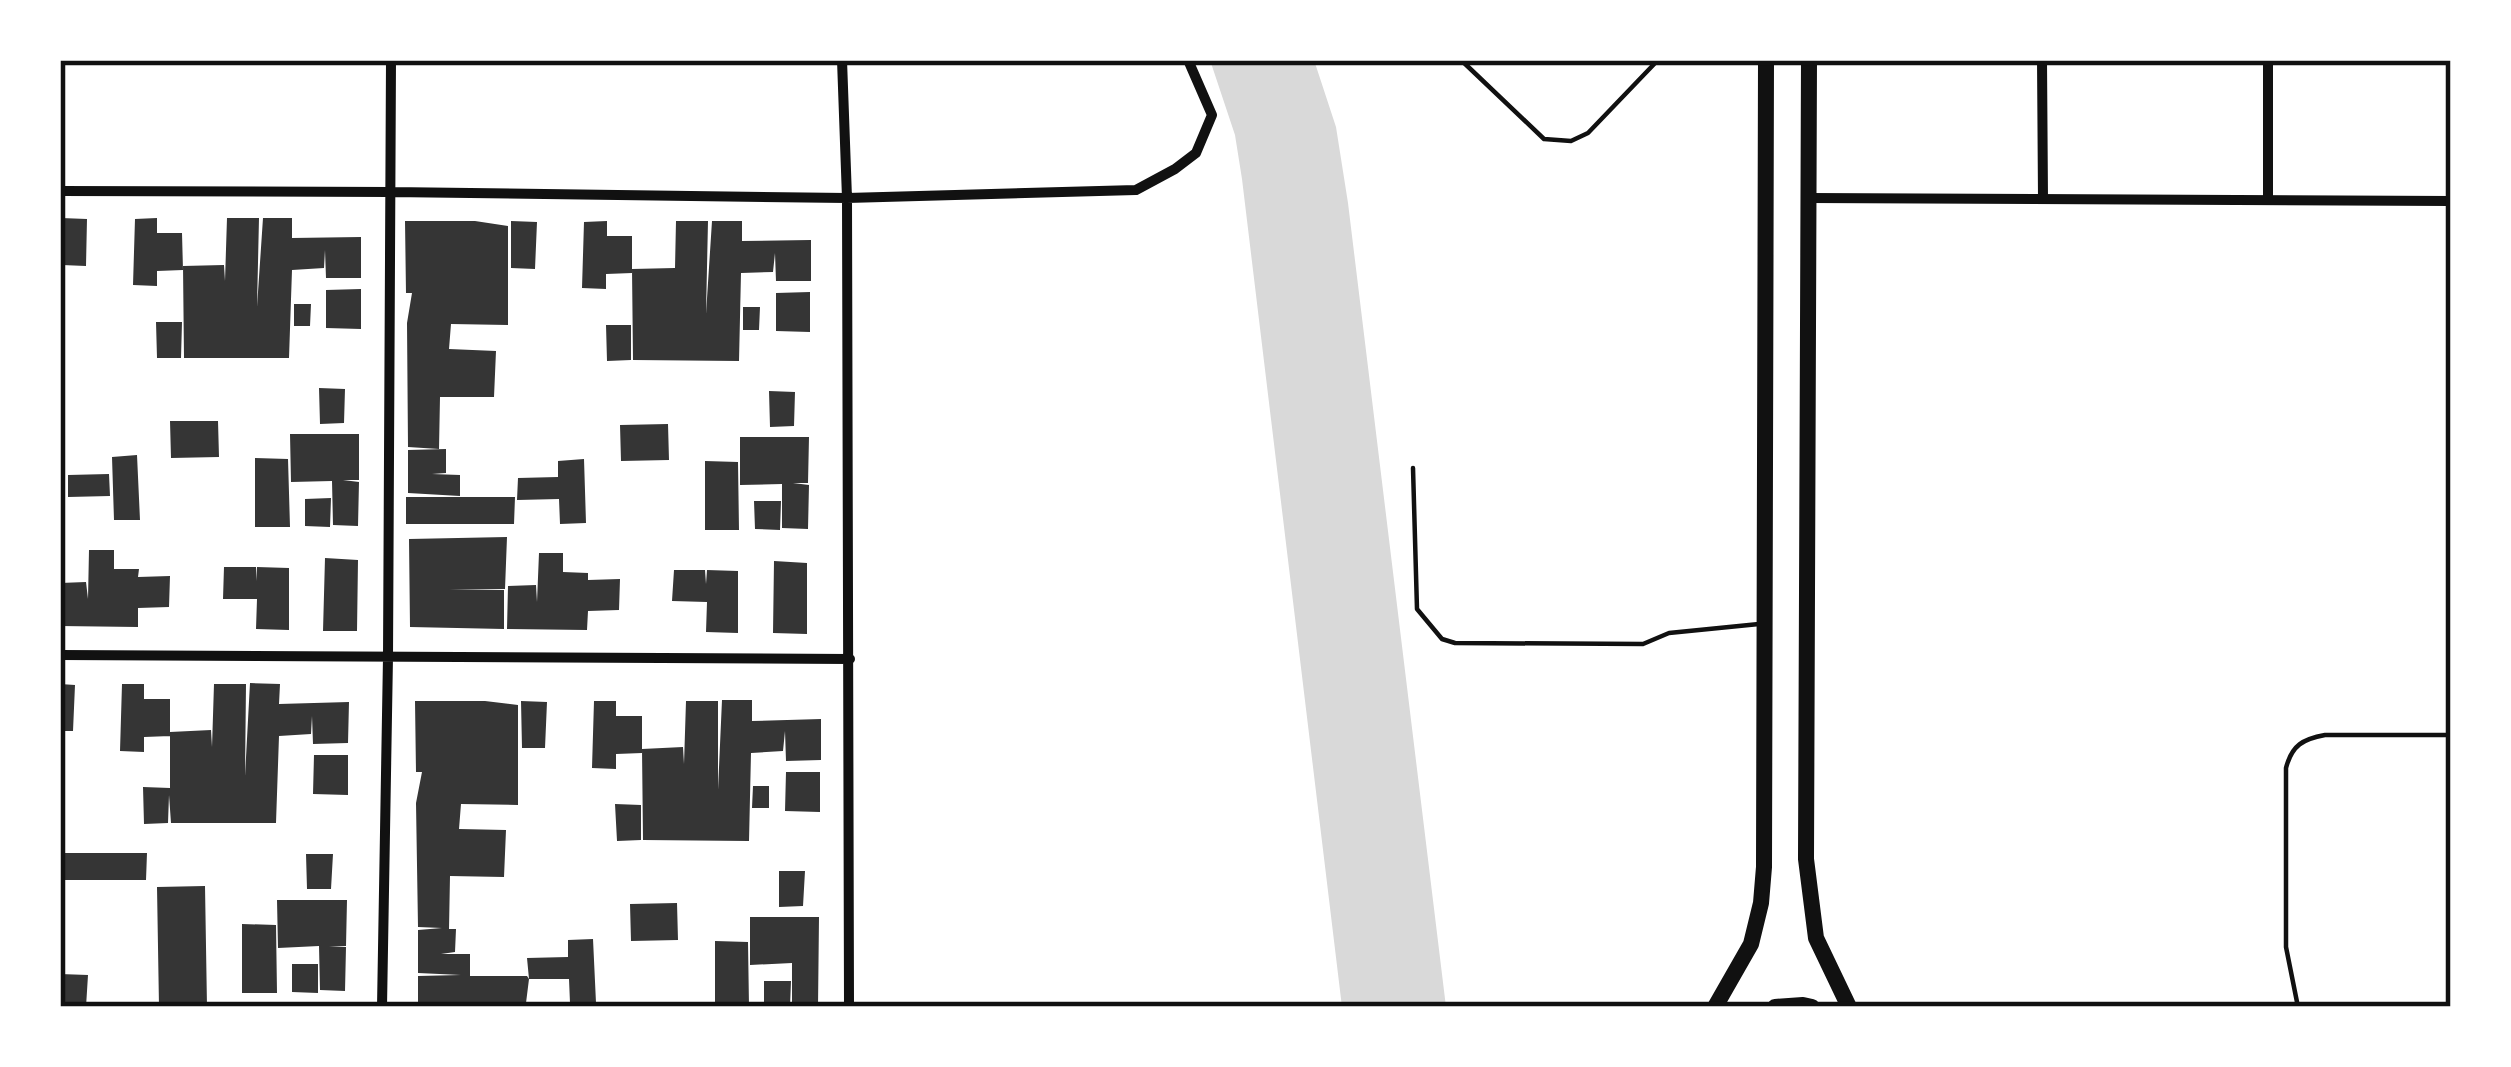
<svg xmlns="http://www.w3.org/2000/svg" width="2511" height="1067" font-family="'Work Sans',sans-serif">
	<style>
		.water { fill: #d9d9d9 }
		.building { fill: #353535 }
		.lines { fill: none; stroke-linecap: round; stroke-linejoin: round }
		.service { stroke: #111; stroke-width: 4.5 }
		.minor { stroke: #111; stroke-width: 10 }
		.primary { stroke: #111; stroke-width: 16 }
		.neatline { fill: none; stroke: #111; stroke-width: 4.5 }
	</style>
	<rect width="100%" height="100%" fill="#fff"/>
	<path class="water" d="M1210,60H1314L1336,127L1348,203L1446,1007H1342L1242,179L1235,135Z"/>
	<path class="building" d="M61,218L87,219L86,266L62,265Z
		M157,218V233H182L183,270L157,271V286L133,285L135,219Z
		M227,218H259L257,307L263,218H292V238L361,237V278H326L325,250L324,268L292,270L289,358H184L183,266L224,265L225,281Z
		M405,221H475L508,226V325L451,324L449,349L496,351L494,397H440L439,449L408,447L407,323L412,293H406Z
		M511,221L537,222L535,269L511,268Z
		M607,221V236H632V269L675,268L676,221H708L706,314L712,221H742V241L811,240V281H776L775,253L773,272L741,273L739,361L633,360L632,269V273L606,274V289L582,288L584,222Z
		M361,289V329L326,328V290Z
		M810,292V332L776,331V293Z
		M294,304H311L310,326H294Z
		M743,307H760L759,330H743Z
		M156,322H182L181,358H157Z
		M606,325H631V360L607,361Z
		M319,388L345,389L344,423L320,424Z
		M769,391L795,392L794,426L770,427Z
		M170,421H218L219,457L171,458Z
		M668,424L669,460L621,461L620,425Z
		M290,434H359V480H343L359,482L358,526L333,525L332,481L291,482Z
		M740,437H809L808,483H793L809,485L808,529L782,528V484L740,485Z
		M446,449V473L432,474L460,475V496L408,493V450Z
		M137,455L140,520H114L112,457Z
		M255,458L288,459L290,527H255Z
		M584,459L586,523L560,524L559,499L517,500L518,478L558,477V461Z
		M705,461L738,462L739,530H705Z
		M109,474L110,496L68,497V475Z
		M60,494H65L64,526H60Z
		M406,497H515L514,524H406Z
		M331,498L330,527L305,526V499Z
		M754,501H781L780,530L755,529Z
		M507,537L505,589H449L504,590V629L410,627L409,539Z
		M89,550H114V569H139L138,577L170,576L169,607L138,608V627L60,626V583L86,582L88,599Z
		M539,553H563V572L588,573V580L620,579L619,610L588,611L587,630L507,629L508,586L536,585L537,602Z
		M325,558L358,560L357,631H323Z
		M774,561L807,563V634L773,633Z
		M224,567H256V581L257,567L289,568V630L256,629L257,599H223Z
		M674,570H705L706,584L707,570L738,571V633L706,632L707,602L672,601Z
		M250,683L280,684L279,704L349,702L348,743L313,744L312,716L311,734L279,736L276,823H171L169,795L168,823L144,824L143,787L170,788V732L211,730L212,747L214,684H246L245,776Z
		M60,684L75,685L73,731H60Z
		M122,684H144V699H170V736L144,737V752L120,751Z
		M722,700H752V721L821,719V760L786,761L785,731L783,751L751,753L749,841L643,840L642,749V753L616,754V769L592,768L594,701H616V716H642V749L683,747L684,764L686,701H718V790Z
		M415,701H485L518,705V805L461,804L459,829L506,830L504,877L450,876L449,929H456L455,952L441,954H470V976H527L529,979L527,958L568,957V940L593,939L596,1003H570L569,979H529L526,1003H418V976L461,975L418,973V930L442,928L418,927L416,803L422,772H416Z
		M521,701L547,702L545,748H522Z
		M314,755H348V795L313,794Z
		M786,772H820V812L785,811Z
		M753,786H769V808H752Z
		M615,804L641,805V840L617,841Z
		M60,853H147L146,880H60Z
		M306,854H333L331,889H307Z
		M779,871H805L803,906L779,907Z
		M205,886L207,1007H159L157,887Z
		M277,900H347L346,946H329L346,947L345,991L320,990L319,946L278,948Z
		M677,903L678,940L631,941L630,904Z
		M750,917H819L818,1007H792V963L750,965Z
		M242,924L276,925L277,993H242Z
		M715,941L748,942L749,1007H715Z
		M292,964H318V993L292,992Z
		M60,974L88,975L86,1007H60Z
		M764,981H791L790,1007H764Z"/>
	<g class="lines">
		<path class="service" d="M1461,60L1544,139L1571,141L1588,133L1658,60
			M1413,468L1417,609L1442,639L1455,643L1643,644L1669,633L1759,624
			M2298,1007L2286,947V768C2292,745 2303,739 2325,735H2451"/>
		<path class="minor" d="M842,60L847,198L849,1007
			M2042,60L2043,199
			M60,191L391,192L847,198L1136,190L1175,169L1196,153L1212,115L1188,60
			M1809,198L2451,201
			M2268,200V60
			M60,655L850,659
			M382,1007L388,657L391,60"/>
		<path class="primary" d="M1809,60L1806,859L1816,938L1849,1007
			M1715,1007L1751,944L1761,903L1764,867L1766,60
			M1775,1007L1803,1005L1812,1007"/>
	</g>
	<rect width="2511" height="1067" fill="none" stroke="#ffffff" stroke-width="126"/>
	<rect x="63" y="63" width="2385" height="941" class="neatline"/>
</svg>
